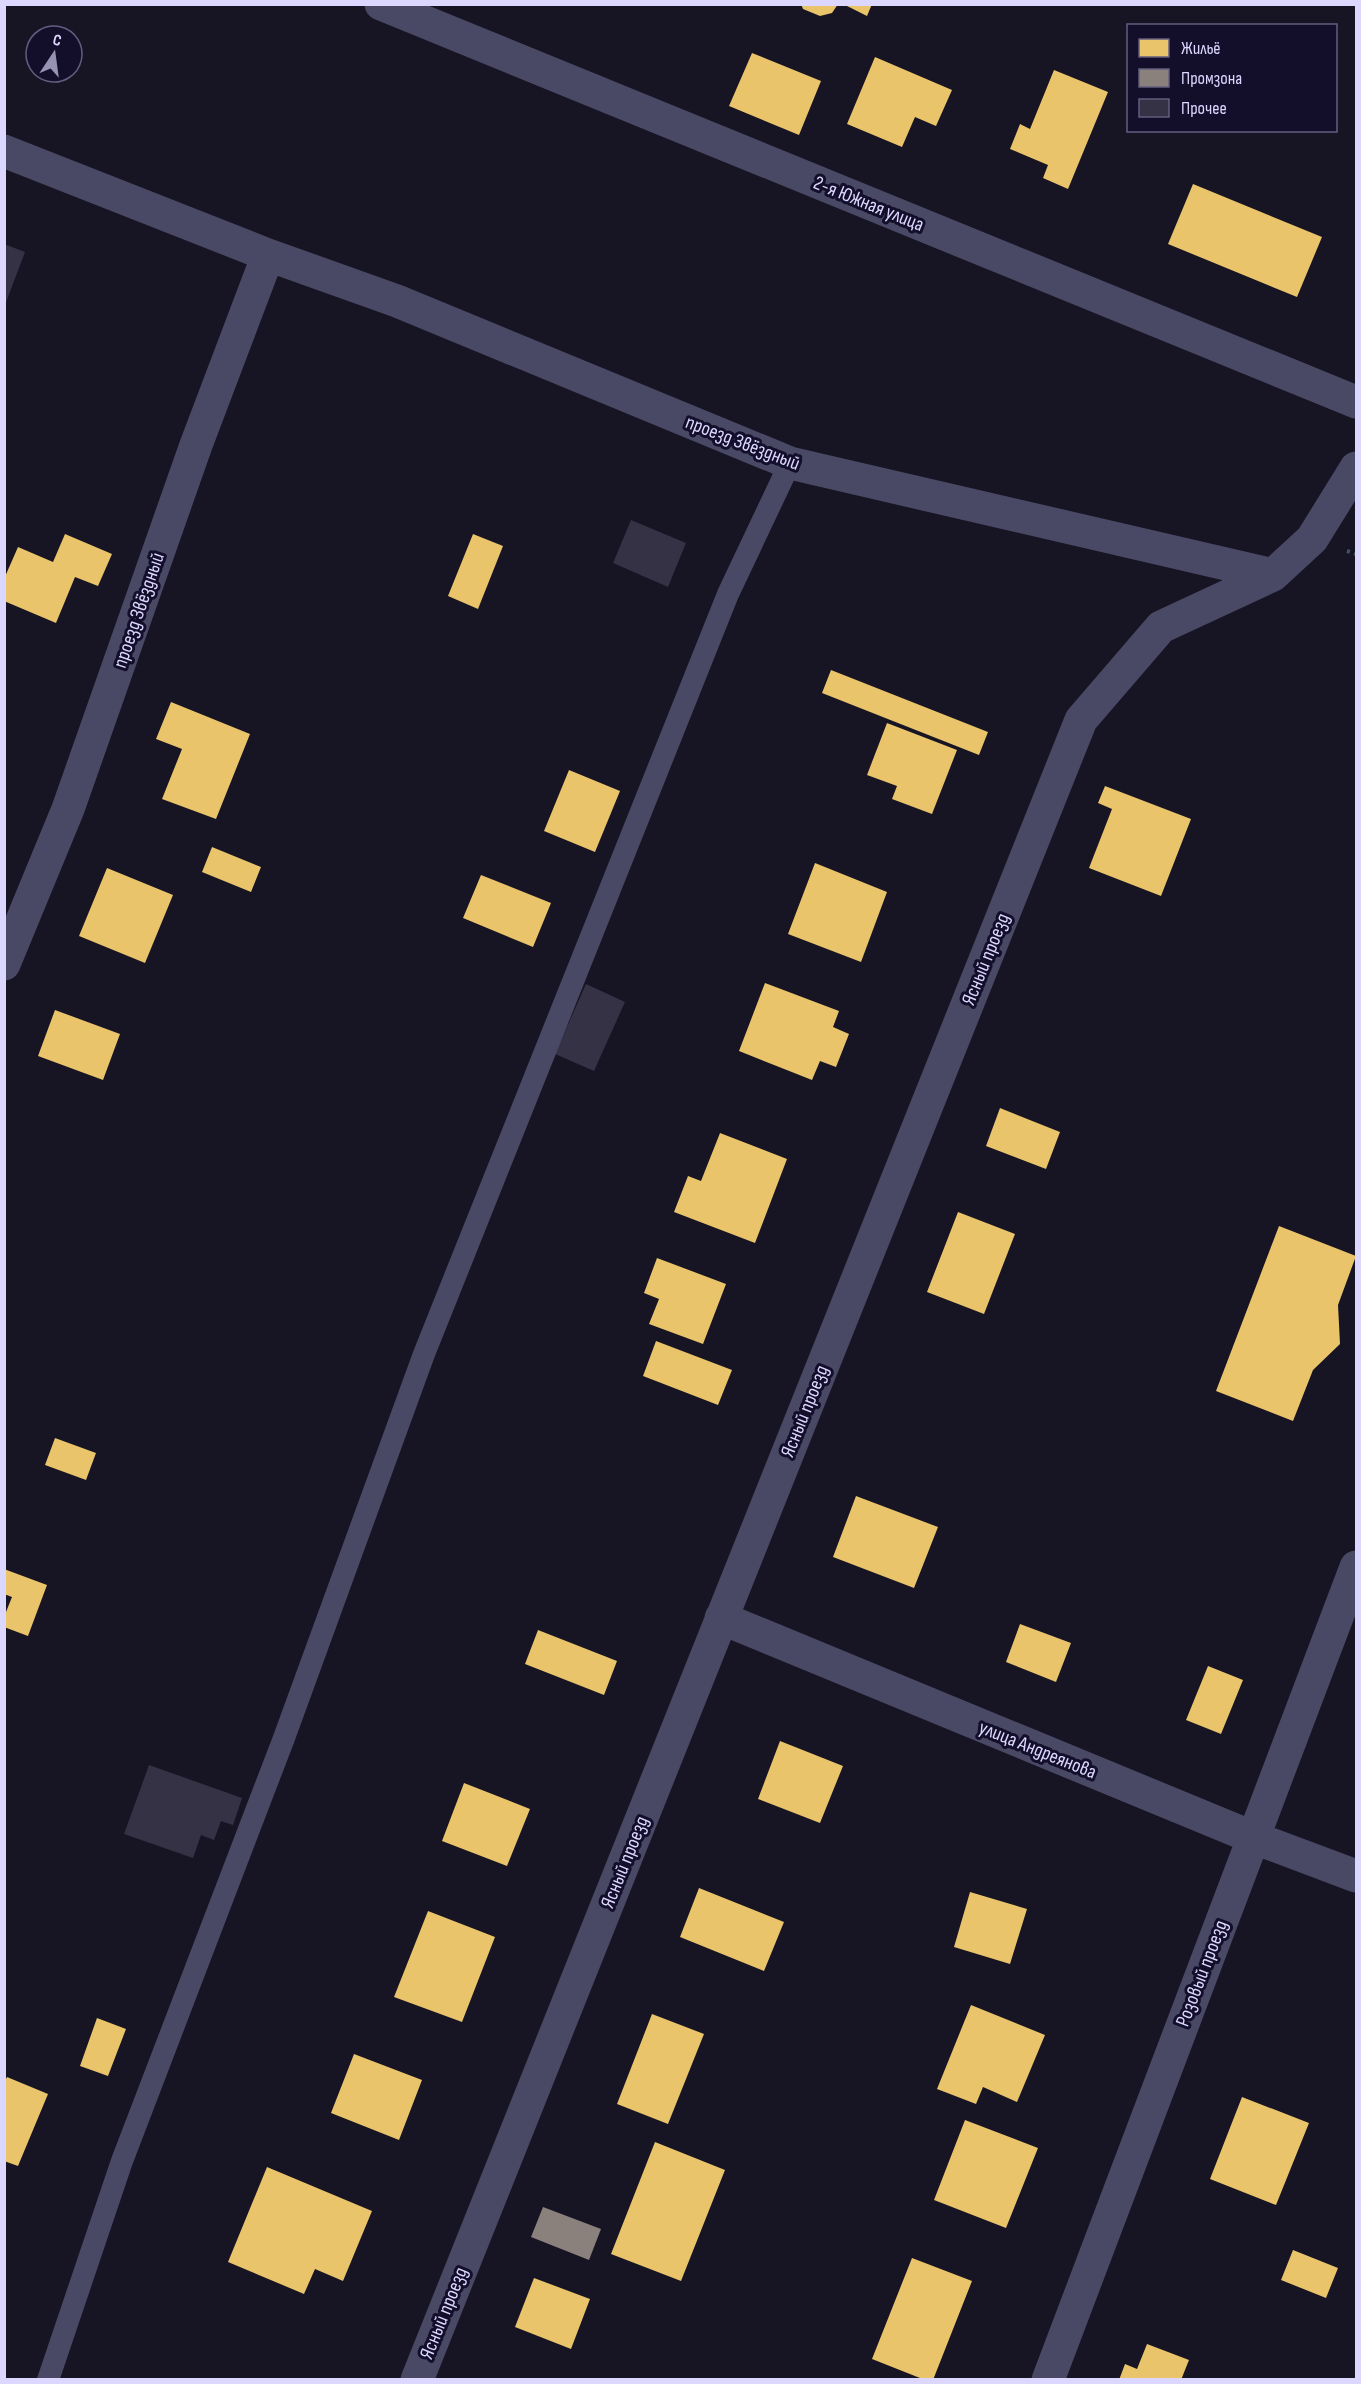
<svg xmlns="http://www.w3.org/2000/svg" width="1361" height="2384" font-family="'Sofia Sans Condensed',sans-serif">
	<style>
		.homes { fill: #e9c46a }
		.industry { fill: #8a817c }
		.building { fill: #353246 }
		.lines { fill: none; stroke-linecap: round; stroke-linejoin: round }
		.path { stroke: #435263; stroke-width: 4; stroke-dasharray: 3 4.5; stroke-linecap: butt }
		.service { stroke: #4a4965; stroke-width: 22 }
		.minor { stroke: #4a4965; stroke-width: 33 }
		.labels { text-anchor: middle; stroke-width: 6; stroke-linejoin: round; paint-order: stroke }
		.street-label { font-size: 20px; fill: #dbd7ff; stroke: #130e2a }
	</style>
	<rect width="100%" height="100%" fill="#171424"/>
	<path class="homes" d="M801,4H838L832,13L820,16L803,9Z
		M843,4H872L867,16Z
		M752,53L821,81L799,135L729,106Z
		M875,57L952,90L936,126L915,117L902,147L847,124Z
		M1054,70L1108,92L1068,189L1043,178L1048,165L1010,149L1020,124L1030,129Z
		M1193,184L1322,237L1297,297L1168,244Z
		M65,534L112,554L98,586L75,577L56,623L4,601V579L18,547L53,562Z
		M473,534L503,546L478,609L448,596Z
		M831,670L988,732L979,755L822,693Z
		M171,702L250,734L216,819L162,799L182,749L156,739Z
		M887,723L957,750L932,814L892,799L897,786L867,775Z
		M569,770L620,791L595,852L544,831Z
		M1105,786L1191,819L1161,896L1089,868L1112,809L1098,803Z
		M212,847L261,867L251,892L202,872Z
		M815,863L887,892L861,962L788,934Z
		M107,868L173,895L145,963L79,936Z
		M481,875L551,903L533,947L463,918Z
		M765,983L839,1011L833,1027L849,1034L836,1067L820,1061L812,1080L739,1051Z
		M55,1010L120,1034L103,1080L38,1056Z
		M1000,1108L1060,1132L1046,1169L986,1146Z
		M720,1133L787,1159L755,1243L674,1212L688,1176L701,1181Z
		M958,1212L1015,1234L984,1314L927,1292Z
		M1279,1226L1356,1256L1338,1305L1340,1344L1313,1370L1293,1421L1216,1391Z
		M657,1258L726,1284L703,1344L649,1324L659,1299L644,1293Z
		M656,1341L732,1370L718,1405L643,1376Z
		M55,1438L96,1453L86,1480L45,1465Z
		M856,1496L938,1527L914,1588L833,1557Z
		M4,1569L47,1585L28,1636L4,1627V1617L12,1597L4,1594Z
		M1020,1624L1071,1643L1056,1682L1006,1662Z
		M538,1630L617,1661L604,1695L525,1664Z
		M1208,1666L1243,1680L1221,1734L1186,1720Z
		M780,1741L843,1766L820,1823L758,1799Z
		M464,1783L530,1809L507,1866L442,1841Z
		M699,1888L784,1922L764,1971L680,1937Z
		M970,1892L1027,1909L1010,1964L954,1947Z
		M428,1911L495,1937L462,2022L394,1997Z
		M971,2005L1045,2035L1017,2102L983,2087L976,2104L937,2089Z
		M652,2014L704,2034L668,2124L617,2104Z
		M97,2018L126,2029L108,2076L80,2066Z
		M354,2054L422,2080L399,2140L331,2113Z
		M7,2077L48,2094L18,2166L4,2161V2083Z
		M1242,2097L1309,2123L1276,2205L1210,2179Z
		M965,2120L1038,2148L1006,2228L934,2200Z
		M655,2142L725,2170L681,2281L611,2254Z
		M267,2167L372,2211L343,2281L315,2269L304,2294L228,2262Z
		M1293,2250L1338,2268L1326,2298L1281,2280Z
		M912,2258L972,2281L933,2380H925L872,2359Z
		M534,2278L590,2299L571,2349L515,2327Z
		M1147,2344L1189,2360L1181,2380H1119L1125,2364L1137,2369Z"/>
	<path class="industry" d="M543,2207L601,2229L589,2260L531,2237Z"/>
	<path class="building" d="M4,244L25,252L5,305H4Z
		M631,520L686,543L668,587L613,563Z
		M586,984L625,1002L594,1071L555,1054Z
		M149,1765L242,1798L233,1825L221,1821L214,1840L201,1835L193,1858L124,1834Z"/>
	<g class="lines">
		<path class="path" d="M1347,551L1356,554"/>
		<path class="service" d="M48,2380L122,2161L284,1738L424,1354L728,594L790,463"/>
		<path class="minor" d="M381,4L1356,402
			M4,151L268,255L397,301L790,463L1273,575
			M4,964L68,809L196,445L268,255
			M721,1618L1252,1837L1356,1876
			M417,2380L1081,720L1161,627L1273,575L1312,539L1356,468
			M1048,2380L1356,1567"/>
	</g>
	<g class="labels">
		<g class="street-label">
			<text transform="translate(869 203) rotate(22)" y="7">2-я Южная улица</text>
			<text transform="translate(743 442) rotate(21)" y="7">проезд Звёздный</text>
			<text transform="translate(138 610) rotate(-71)" y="7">проезд Звёздный</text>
			<text transform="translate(985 959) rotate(-68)" y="7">Ясный проезд</text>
			<text transform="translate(804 1411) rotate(-68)" y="7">Ясный проезд</text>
			<text transform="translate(1038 1749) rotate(22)" y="7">улица Андреянова</text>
			<text transform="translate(624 1862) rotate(-68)" y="7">Ясный проезд</text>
			<text transform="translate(1201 1973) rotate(-69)" y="7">Розовый проезд</text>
			<text transform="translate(443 2313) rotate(-68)" y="7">Ясный проезд</text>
		</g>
	</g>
	<rect width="1361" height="2384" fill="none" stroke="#dbd7ff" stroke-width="12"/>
	<rect x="1127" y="24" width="210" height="108" fill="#130e2a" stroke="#635e7f" stroke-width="1.5"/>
	<rect x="1139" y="39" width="30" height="18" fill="#e9c46a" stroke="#635e7f" stroke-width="1.5"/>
	<text x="1181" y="54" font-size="18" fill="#dbd7ff">Жильё</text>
	<rect x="1139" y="69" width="30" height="18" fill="#8a817c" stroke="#635e7f" stroke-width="1.5"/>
	<text x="1181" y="84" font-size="18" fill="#dbd7ff">Промзона</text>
	<rect x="1139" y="99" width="30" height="18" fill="#353246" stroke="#635e7f" stroke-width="1.5"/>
	<text x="1181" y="114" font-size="18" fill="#dbd7ff">Прочее</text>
	<g transform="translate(54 54) rotate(13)"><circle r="28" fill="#130e2a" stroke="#635e7f" stroke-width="1.5"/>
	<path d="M0-4.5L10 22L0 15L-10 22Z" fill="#9693b2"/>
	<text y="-9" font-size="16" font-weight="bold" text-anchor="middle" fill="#dbd7ff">С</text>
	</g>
</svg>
